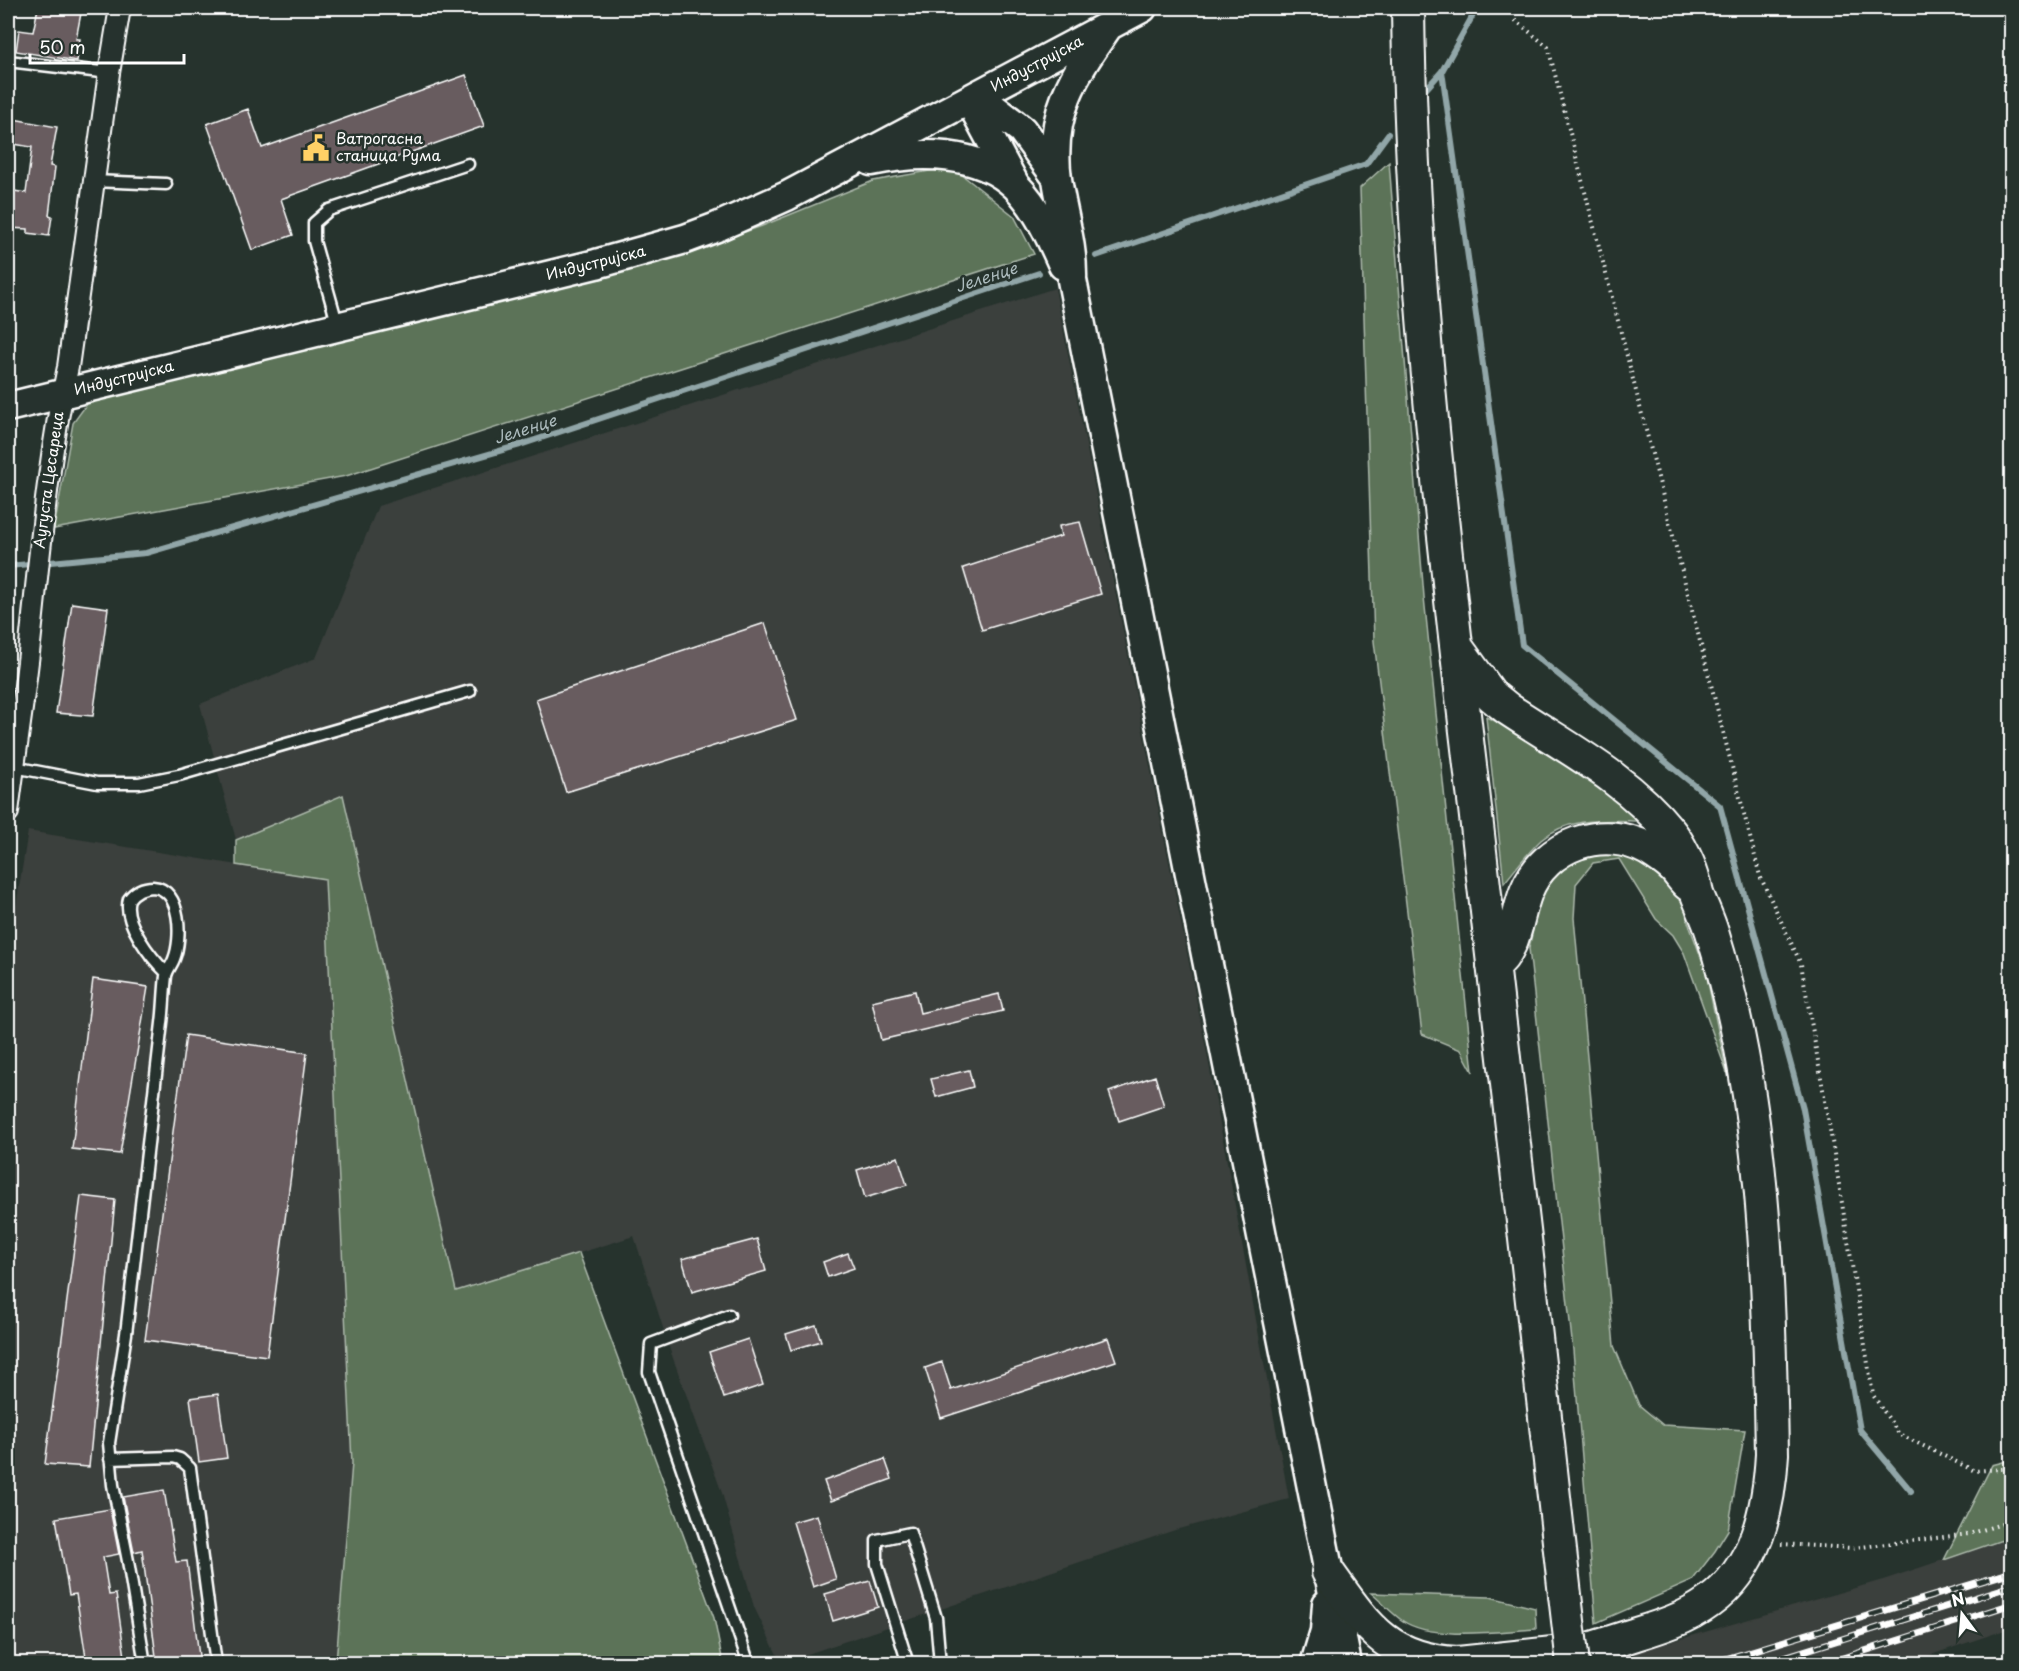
<svg xmlns="http://www.w3.org/2000/svg" width="2019" height="1671" font-family="'Playpen Sans',sans-serif">
	<style>
		.built { fill: #3a3f3c }
		.green { fill: #5b7358; stroke: #adb9ac; stroke-width: 1.5 }
		.lines { fill: none; stroke-linecap: round; stroke-linejoin: round }
		.stream { stroke: #91a6a8; stroke-width: 6 }
		.building { fill: #675c5f; stroke: #fff; stroke-width: 1.5 }
		.service-casing { stroke: #fff; stroke-width: 15 }
		.minor-casing { stroke: #fff; stroke-width: 24 }
		.secondary-casing { stroke: #fff; stroke-width: 33 }
		.primary-casing { stroke: #fff; stroke-width: 36 }
		.path { stroke: #fff; stroke-width: 4; stroke-dasharray: 1.5 4.5; stroke-linecap: butt }
		.service { stroke: #26332d; stroke-width: 10 }
		.minor { stroke: #26332d; stroke-width: 20 }
		.secondary { stroke: #26332d; stroke-width: 28 }
		.primary { stroke: #26332d; stroke-width: 32 }
		.rail-casing { stroke: #fff; stroke-width: 7 }
		.rail { stroke: #26332d; stroke-width: 4.5; stroke-dasharray: 14; stroke-linecap: butt }
		.primary-bridge-casing { stroke: #fff; stroke-width: 36; stroke-linecap: butt }
		.primary-bridge { stroke: #26332d; stroke-width: 32 }
		.labels { text-anchor: middle; stroke-width: 5; stroke-linejoin: round; paint-order: stroke }
		.street-label { font-size: 15px; fill: #fff; stroke: #26332d }
		.poi-label { font-size: 15px; fill: #fff; stroke: #26332d; text-anchor: start }
		.water-label { font-size: 16px; font-style: italic; fill: #adbcbe; stroke: #26332d }
	</style>
	<rect width="100%" height="100%" fill="#26332d"/>
	<filter id="ink" filterUnits="userSpaceOnUse"><feTurbulence type="fractalNoise" baseFrequency=".0167" numOctaves="2"/><feDisplacementMap in="SourceGraphic" scale="12" xChannelSelector="R" yChannelSelector="G"/><feConvolveMatrix kernelMatrix="1 2 1 2 8 2 1 2 1" color-interpolation-filters="sRGB"/></filter>
	<g filter="url(#ink)">
		<path class="built" d="M1055,288L1207,1053L1289,1499L1175,1530L781,1663L754,1607L722,1493L670,1350L634,1236L456,1292L343,795L236,840L200,704L316,658L378,506Z
			M28,831L325,879L352,1463L336,1663L8,1664V956Z
			M2011,1537V1628L1907,1663L1595,1664L1886,1579Z"/>
		<path class="green" d="M1389,162L1424,597L1473,1072L1461,1050L1422,1034L1374,641L1360,188Z
			M952,167L1014,216L1034,254L346,476L54,529L73,423L92,397L681,254L762,226L873,181Z
			M1486,717L1552,746L1645,821C1611,821 1569,815 1541,840C1527,853 1516,869 1504,883Z
			M343,795L456,1291L579,1253L714,1618L723,1663H336L352,1463L325,879L236,865V840Z
			M1605,845L1645,863L1685,905L1687,919L1705,968L1727,1073L1684,953L1673,935L1656,919L1619,859L1593,863L1576,884L1574,918L1614,1346L1639,1405L1663,1425L1745,1430L1728,1530L1715,1551L1692,1581L1596,1623L1573,1350L1529,948L1540,898L1555,876L1571,858Z
			M2011,1460V1537L1944,1560L1992,1465Z
			M1371,1593L1490,1597L1535,1608L1536,1629C1501,1631 1432,1641 1403,1621C1391,1613 1382,1602 1371,1593Z"/>
		<g class="lines">
			<path class="stream" d="M1442,71L1522,645L1720,806L1803,1109L1860,1430L1911,1491
				M1426,89L1442,71L1477,8
				M1096,256L1366,164L1388,134
				M8,566L146,553L520,445L1039,273"/>
		</g>
		<path class="building" d="M38,8H82L76,39H80L77,61L16,51L19,30L33,32Z
			M466,75L484,126L281,199L293,235L252,250L207,124L248,109L262,148Z
			M8,118L57,127L50,166L55,167L49,215L52,216L49,236L28,233V229L8,228V190L26,193L32,147L8,143Z
			M1080,522L1101,594L982,630L963,568L1061,536L1059,526Z
			M72,603L108,608L93,716L56,713Z
			M765,623L797,720L566,792L536,699Z
			M93,979L148,987L120,1154L72,1149Z
			M915,991L920,1013L999,994L1003,1011L881,1040L872,1001Z
			M186,1035L307,1053L267,1356L145,1340Z
			M969,1070L973,1087L936,1097L931,1079Z
			M1155,1076L1164,1106L1119,1121L1109,1092Z
			M898,1157L907,1185L865,1198L857,1170Z
			M81,1196L115,1200L89,1467L45,1464Z
			M757,1239L766,1271L692,1292L682,1259Z
			M848,1253L854,1268L828,1277L823,1262Z
			M816,1325L821,1341L791,1350L786,1334Z
			M1108,1338L1116,1361L941,1418L925,1368L942,1362L951,1390Z
			M748,1339L763,1385L724,1398L709,1352Z
			M218,1394L227,1458L199,1462L190,1398Z
			M885,1459L892,1479L831,1501L824,1481Z
			M164,1490L176,1562L187,1561L200,1664H157L142,1550L134,1552L123,1497Z
			M110,1509L119,1554L103,1557L109,1595L116,1594L126,1664H87L76,1594L69,1595L56,1518Z
			M817,1515L836,1579L813,1587L793,1522Z
			M870,1581L878,1607L833,1621L825,1594Z"/>
		<g class="lines">
			<defs>
				<path id="service" d="M8,61L109,73
					M93,181L166,184
					M338,326L314,241V223L329,210L468,164
					M14,767L97,783H139L179,775L470,691
					M729,1315L651,1344L649,1372L749,1664
					M110,1459L173,1457L180,1459L190,1468L216,1664
					M145,1664L128,1561L113,1485L109,1443L126,1334L162,1023C164,1008 164,992 166,976C167,970 172,965 174,959C182,939 182,889 153,887C143,887 135,891 129,899C122,921 151,958 167,973
					M908,1664L877,1564V1540L910,1533L936,1618L940,1664"/>
				<path id="minor" d="M8,812C15,756 24,700 30,644C40,551 48,459 68,367L109,73L120,8"/>
				<path id="secondary" d="M1109,25C1074,75 1048,113 1057,179C1062,213 1073,245 1072,280L1347,1664
					M978,96L1022,130L1057,178
					M970,101L1014,183
					M871,161C919,151 978,150 1016,186C1037,207 1051,238 1063,265
					M8,407L596,264L685,239L717,227L787,196L1142,8
					M1315,1664L1325,1631L1327,1604"/>
				<path id="primary" d="M1408,8C1411,264 1441,520 1471,774C1503,1048 1535,1321 1565,1595
					M1458,649L1492,696L1508,709C1565,747 1627,778 1670,832C1679,843 1691,867 1694,881C1696,885 1696,890 1697,894C1702,907 1708,919 1712,932C1765,1102 1769,1279 1772,1454C1769,1509 1756,1568 1709,1602C1686,1619 1659,1627 1633,1635C1602,1645 1571,1655 1540,1664
					M1493,966C1516,950 1516,917 1526,892C1545,844 1603,824 1648,849C1656,854 1667,861 1674,868C1679,873 1683,880 1689,885
					M1328,1572C1366,1625 1387,1660 1458,1663L1562,1652"/>
			</defs>
			<use href="#service" class="service-casing"/>
			<use href="#minor" class="minor-casing"/>
			<use href="#secondary" class="secondary-casing"/>
			<use href="#primary" class="primary-casing"/>
			<path class="path" d="M1515,20L1548,47L1760,876L1801,964L1831,1135L1873,1395L1899,1434L1975,1471L2012,1468
				M1781,1544L1853,1548L1969,1534L2012,1521"/>
			<use href="#service" class="service"/>
			<use href="#minor" class="minor"/>
			<use href="#secondary" class="secondary"/>
			<use href="#primary" class="primary"/>
			<defs>
				<path id="rail" d="M1709,1664L2012,1572
					M1762,1664L2012,1586
					M1824,1664L2012,1604"/>
			</defs>
			<use href="#rail" class="rail-casing"/>
			<use href="#rail" class="rail"/>
			<defs>
				<path id="primary-bridge" d="M1565,1595L1573,1664"/>
			</defs>
			<use href="#primary-bridge" class="primary-bridge-casing"/>
			<use href="#primary-bridge" class="primary-bridge"/>
		</g>
	</g>
	<defs>
		<symbol id="civic-bare" viewBox="-9 -9 18 18"><path d="M-.6-6.5H3V-4.5H.6V-3L4-1V1h2V6H-6V1h2V-1L-.6-3ZM-1.2 2.5V6h2.4V2.5Z" fill="#ffd166" stroke="#26332d" stroke-width="2.5" paint-order="stroke"/></symbol>
	</defs>
	<g fill-rule="evenodd">
		<use href="#civic-bare" x="297" y="129" width="38" height="38"/>
	</g>
	<g class="labels">
		<g class="street-label">
			<text transform="translate(1037 64) rotate(-28)" y="5">Индустријска</text>
			<text transform="translate(596 263) rotate(-14)" y="5">Индустријска</text>
			<text transform="translate(124 378) rotate(-14)" y="5">Индустријска</text>
			<text transform="translate(49 480) rotate(-82)" y="5">Аугуста Цесареца</text>
		</g>
		<g class="poi-label">
			<text x="336" y="144">Ватрогасна<tspan x="336" dy="17">станица Рума</tspan></text>
		</g>
		<g class="water-label">
			<text transform="translate(986 277) rotate(-18)" y="6">Јеленце</text>
			<text transform="translate(525 429) rotate(-17)" y="6">Јеленце</text>
		</g>
	</g>
	<rect width="2019" height="1671" fill="none" stroke="#26332d" stroke-width="30"/>
	<rect x="15" y="15" width="1989" height="1641" fill="none" stroke="#fff" stroke-width="2" filter="url(#ink)"/>
	<g transform="translate(1962 1614) rotate(344)" stroke="#26332d" stroke-width="4.5" paint-order="stroke">
	<path d="M0-4.5L10 22L0 15L-10 22Z" fill="#ffffff"/>
	<text y="-9" font-size="16" font-weight="bold" text-anchor="middle" fill="#ffffff">N</text>
	</g>
	<path d="M30 54v9h154v-9" fill="none" stroke="#ffffff" stroke-width="3"/>
	<text x="39" y="54" font-size="18" fill="#ffffff" stroke="#26332d" stroke-width="4.5" paint-order="stroke">50 m</text>
</svg>
